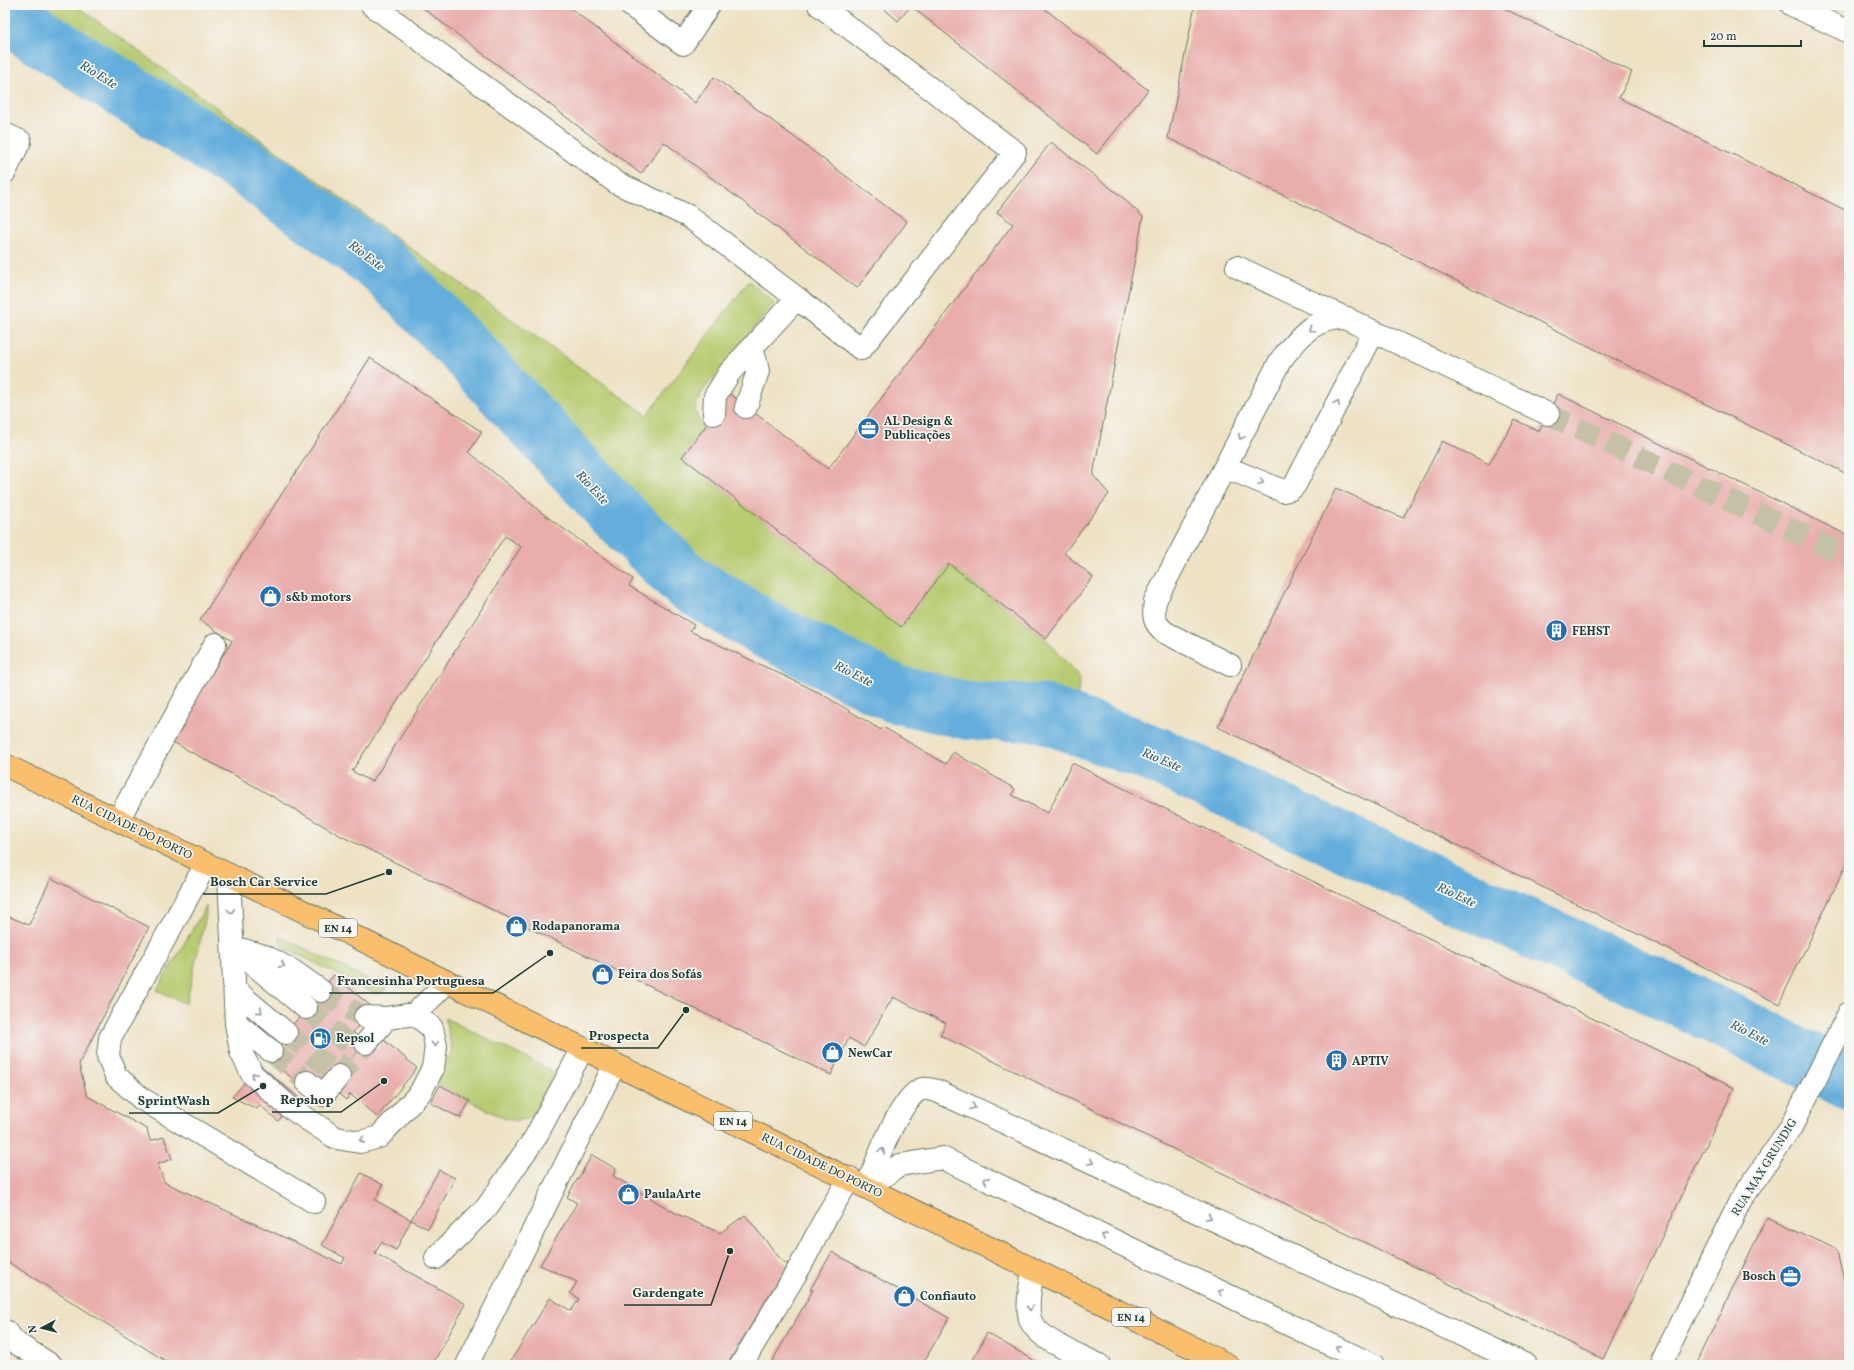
<svg xmlns="http://www.w3.org/2000/svg" width="1854" height="1370" font-family="Vollkorn,serif">
	<style>
		.green { fill: #b7cb6f; stroke: #6b8452 }
		.lines { fill: none; stroke-linecap: round; stroke-linejoin: round }
		.river { stroke: #64aedc; stroke-width: 58 }
		.building { fill: #e9aeab; fill-rule: evenodd }
		.minor-tunnel { stroke: #c5c1a7; stroke-width: 22; stroke-dasharray: 22 11; stroke-linecap: butt }
		.minor-casing { stroke: #677766; stroke-width: 24 }
		.major-casing { stroke: #677766; stroke-width: 24 }
		.minor { stroke: #fff; stroke-width: 22 }
		.major { stroke: #f9bf6d; stroke-width: 22 }
		.oneway { stroke: #8f9e9a }
		.labels { text-anchor: middle; stroke-width: 3.5; stroke-linejoin: round; paint-order: stroke }
		.shield { fill: #f6f6f2; stroke: #60746d; stroke-width: 1 }
		.shield-label { font-size: 11px; font-weight: bold; fill: #1f3d34 }
		.poi-label { font-size: 12px; font-weight: bold; fill: #1f3d34; stroke: #f6f6f2; text-anchor: start }
		.street-label { font-size: 12px; fill: #1f3d34; stroke: #f6f6f2 }
		.water-label { font-size: 13px; font-style: italic; fill: #345f66; stroke: #f6f6f2 }
		.leader { fill: none; stroke: #1f3d34; stroke-width: 1.5 }
		.callout-dot { fill: #1f3d34; stroke: #f6f6f2; stroke-width: 1.5 }
		.callout-label { font-size: 13px; text-anchor: middle; font-weight: bold; fill: #1f3d34; stroke: #f6f6f2; stroke-width: 3.5; stroke-linejoin: round; paint-order: stroke }
	</style>
	<rect width="100%" height="100%" fill="#f6f6f2"/>
	<filter id="ink" filterUnits="userSpaceOnUse"><feTurbulence type="fractalNoise" baseFrequency=".025" numOctaves="2"/><feDisplacementMap in="SourceGraphic" scale="8" xChannelSelector="R" yChannelSelector="G"/><feConvolveMatrix kernelMatrix="1 2 1 2 8 2 1 2 1" color-interpolation-filters="sRGB"/></filter>
	<filter id="wash" filterUnits="userSpaceOnUse"><feTurbulence type="fractalNoise" baseFrequency=".012" numOctaves="4" result="noise"/><feDisplacementMap in="SourceGraphic" scale="16" xChannelSelector="R" yChannelSelector="G"/><feGaussianBlur stdDeviation="0.9" result="paint"/><feColorMatrix in="noise" values="0 0 0 0 0 0 0 0 0 0 0 0 0 0 0 0 0 1.4 0 .05"/><feComposite in="paint" operator="in"/></filter>
	<g filter="url(#wash)">
		<rect width="100%" height="100%" fill="#eee2c4"/>
		<path class="green" d="M24,5H75L409,247L647,415L749,281L774,303L702,392L694,411L704,428L682,457L901,626L949,564L1046,639L1080,678L1076,705L1035,689L963,697L897,682L797,633L685,560L616,484L521,392L455,322L351,224L188,111L63,33Z
			M206,906V915L186,1004L157,990Z
			M279,936L387,989L383,993L376,994L282,946Z
			M445,1018L554,1072L531,1118L516,1121L503,1118L436,1083L452,1051Z"/>
		<g class="lines">
			<path class="river" d="M5,15L248,168L383,266L460,344L621,518L688,583L767,630L895,694L969,711L1042,713L1158,756L1701,1008L1849,1081"/>
		</g>
		<g id="blocks">
			<path class="building" d="M419,5H566L695,103L714,77L907,222L857,288L664,142L641,174Z
				M880,5H1040L1148,90L1097,154L911,6L898,21Z
				M1195,5H1497L1632,72L1619,98L1849,212V475L1168,138Z
				M1051,142L1122,197L1143,217L1093,475L1109,494L1064,553L1093,577L1046,639L949,564L901,627L682,457L730,394L828,469L1013,224L997,212Z
				M370,358L482,432L469,452L542,513L633,579L629,586L694,625L690,631L820,693L881,730L883,727L946,764L953,752L1015,789L1012,795L1048,813L1072,763L1734,1088L1603,1359L940,1035L946,1023L893,997L864,1047L849,1038L831,1075L341,836L256,787L171,741L202,688L232,641L200,620ZM505,536L521,547L372,782L352,771Z
				M1558,394L1849,536V859L1779,1004L1218,727L1336,488L1403,518L1442,441L1489,464L1515,420L1539,431Z
				M51,878L149,927L79,1064L87,1096L147,1129L150,1141L164,1137L172,1159L158,1164L164,1182L342,1264L345,1258L322,1245L361,1173L383,1185L375,1200L411,1220L396,1250L381,1242L375,1253L466,1304L432,1365H363L358,1362L357,1365H172L5,1260V915L29,925Z
				M334,975L373,1008L353,1032L375,1051L384,1040L417,1068L377,1117L350,1094L346,1100L314,1073L303,1087L266,1057Z
				M260,1065L298,1097L278,1121L260,1105L257,1109L232,1097Z
				M440,1085L470,1101L460,1118L431,1103Z
				M592,1155L616,1169L613,1176L677,1214L720,1233L745,1215L782,1261L788,1264L727,1365H508L550,1298L571,1311L579,1299L570,1293L577,1282L540,1265L577,1203L567,1197Z
				M439,1170L455,1178L428,1229L411,1220Z
				M1767,1217L1837,1250L1849,1301V1365H1696Z
				M832,1252L949,1318L922,1365H770L813,1290H810Z
				M987,1333L1030,1358L1043,1365H970Z"/>
		</g>
	</g>
	<g filter="url(#ink)">
		<use href="#blocks" fill-opacity="0" stroke="#677766" stroke-width="1"/>
		<g class="lines">
			<path class="minor-tunnel" d="M1548,414L1849,557
				M321,991L342,1006L365,1017
				M306,1008L358,1052
				M286,1033L339,1076L366,1043
				M271,1051L307,1082"/>
			<defs>
				<path id="minor" d="M372,5L617,183L688,216L797,298L861,349L1015,152L819,5
					M630,5L683,44L709,5
					M1792,5L1849,32
					M5,134L20,141L5,172
					M1237,267L1548,414
					M746,407L758,371L752,347
					M714,414L715,396L730,372L797,298
					M1225,467L1283,491L1291,489L1295,485L1374,331
					M1230,665L1166,633C1153,623 1153,616 1155,601L1280,361C1299,337 1314,316 1347,318
					M118,820L215,644
					M206,864L110,1038L108,1056L116,1076L142,1099L314,1202
					M229,875L236,1023L241,1052L252,1074L289,1107L336,1138L360,1142L379,1137L420,1093L433,1068L436,1046L432,1028L415,1014
					M233,947L265,956L293,971L321,991
					M241,954L306,1008
					M235,990L286,1033
					M365,1017L387,1018L415,1014L447,982
					M236,1023L271,1051
					M366,1043L387,1018
					M307,1082L323,1095L339,1076
					M867,1187C874,1167 902,1093 922,1089C926,1088 933,1090 937,1091L1526,1365
					M867,1187L900,1165L942,1158L1373,1365
					M436,1258L487,1207L535,1138L583,1048
					M1033,1270C1031,1285 1026,1304 1030,1319C1037,1340 1080,1355 1099,1365
					M5,1331L16,1343L51,1365
					M467,1365L615,1064
					M741,1365L801,1265L826,1217L850,1178
					M1660,1365L1740,1201L1790,1129L1849,1013"/>
				<path id="major" d="M5,765L1228,1365"/>
			</defs>
			<use href="#minor" class="minor-casing"/>
			<use href="#major" class="major-casing"/>
			<use href="#minor" class="minor"/>
			<use href="#major" class="major"/>
		</g>
		<defs><path id="oneway-chevron" d="M-2-3.5L2.5 0L-2 3.5" fill="none" stroke-width="1.6" stroke-linecap="round" stroke-linejoin="round"/></defs>
		<g class="oneway">
			<use href="#oneway-chevron" transform="translate(1311 329) rotate(145)"/>
			<use href="#oneway-chevron" transform="translate(1337 403) rotate(-63)"/>
			<use href="#oneway-chevron" transform="translate(1241 437) rotate(117)"/>
			<use href="#oneway-chevron" transform="translate(1261 482) rotate(22)"/>
			<use href="#oneway-chevron" transform="translate(231 911) rotate(87)"/>
			<use href="#oneway-chevron" transform="translate(282 965) rotate(28)"/>
			<use href="#oneway-chevron" transform="translate(260 1011) rotate(40)"/>
			<use href="#oneway-chevron" transform="translate(435 1044) rotate(84)"/>
			<use href="#oneway-chevron" transform="translate(254 1075) rotate(-131)"/>
			<use href="#oneway-chevron" transform="translate(973 1107) rotate(25)"/>
			<use href="#oneway-chevron" transform="translate(362 1140) rotate(174)"/>
			<use href="#oneway-chevron" transform="translate(882 1151) rotate(-65)"/>
			<use href="#oneway-chevron" transform="translate(1091 1162) rotate(25)"/>
			<use href="#oneway-chevron" transform="translate(986 1180) rotate(-154)"/>
			<use href="#oneway-chevron" transform="translate(1209 1217) rotate(25)"/>
			<use href="#oneway-chevron" transform="translate(1104 1236) rotate(-154)"/>
			<use href="#oneway-chevron" transform="translate(1221 1292) rotate(-154)"/>
			<use href="#oneway-chevron" transform="translate(1030 1308) rotate(88)"/>
			<use href="#oneway-chevron" transform="translate(1338 1348) rotate(-154)"/>
		</g>
	</g>
	<defs>
		<symbol id="office-disc" viewBox="-11 -11 22 22"><circle r="9.5" fill="#1f6fb2" stroke="#f6f6f2"/><path d="M-6-3h4V-5.5h4V-3h4V5H-6ZM-1-4.5V-3h2v-1.5ZM-6 0V1H6V0Z" fill="#fff"/></symbol>
		<symbol id="shop-disc" viewBox="-11 -11 22 22"><circle r="9.5" fill="#1f6fb2" stroke="#f6f6f2"/><path d="M-5-2.5h2.3a2.7 3.5 0 0 1 5.4 0H5L5.5 6h-11ZM-1.5-2.5h3a1.5 2.3 0 0 0-3 0Z" fill="#fff"/></symbol>
		<symbol id="building-disc" viewBox="-11 -11 22 22"><circle r="9.5" fill="#1f6fb2" stroke="#f6f6f2"/><path d="M-4-6H4V6H1V3H-1V6H-4ZM-2.5-4.3h1.7v1.8h-1.7ZM.8-4.3h1.7v1.8H.8ZM-2.5-1h1.7V.8h-1.7ZM.8-1h1.7V.8H.8Z" fill="#fff"/></symbol>
		<symbol id="fuel-disc" viewBox="-11 -11 22 22"><circle r="9.5" fill="#1f6fb2" stroke="#f6f6f2"/><path d="M-5.5-6h7V0h2V4h1.3V-2.5L3-4.5l.8-.8L6-3V5H2.5V1h-1V6h-7ZM-4.2-4.7v3.2H.2V-4.7Z" fill="#fff"/></symbol>
	</defs>
	<g fill-rule="evenodd">
		<use href="#office-disc" x="856" y="416" width="25" height="25"/>
		<use href="#shop-disc" x="258" y="584" width="25" height="25"/>
		<use href="#building-disc" x="1544" y="618" width="25" height="25"/>
		<use href="#shop-disc" x="504" y="914" width="25" height="25"/>
		<use href="#shop-disc" x="590" y="962" width="25" height="25"/>
		<use href="#fuel-disc" x="308" y="1026" width="25" height="25"/>
		<use href="#shop-disc" x="820" y="1040" width="25" height="25"/>
		<use href="#building-disc" x="1324" y="1048" width="25" height="25"/>
		<use href="#shop-disc" x="616" y="1182" width="25" height="25"/>
		<use href="#office-disc" x="1778" y="1264" width="25" height="25"/>
		<use href="#shop-disc" x="892" y="1284" width="25" height="25"/>
	</g>
	<g class="labels">
		<g class="shield">
			<rect x="319" y="919" width="38" height="18" rx="3"/>
			<rect x="714" y="1112" width="38" height="18" rx="3"/>
			<rect x="1112" y="1308" width="38" height="18" rx="3"/>
		</g>
		<g class="shield-label">
			<text x="338" y="932">EN 14</text>
			<text x="733" y="1125">EN 14</text>
			<text x="1131" y="1321">EN 14</text>
		</g>
		<g class="poi-label">
			<text x="884" y="425">AL Design &amp;<tspan x="884" dy="14">Publicações</tspan></text>
			<text x="286" y="601">s&amp;b motors</text>
			<text x="1572" y="635">FEHST</text>
			<text x="532" y="930">Rodapanorama</text>
			<text x="618" y="978">Feira dos Sofás</text>
			<text x="336" y="1042">Repsol</text>
			<text x="848" y="1057">NewCar</text>
			<text x="1352" y="1065">APTIV</text>
			<text x="644" y="1198">PaulaArte</text>
			<text x="1776" y="1280" text-anchor="end">Bosch</text>
			<text x="920" y="1300">Confiauto</text>
		</g>
		<g class="street-label">
			<text transform="translate(132 827) rotate(26)" y="4">RUA CIDADE DO PORTO</text>
			<text transform="translate(822 1165) rotate(26)" y="4">RUA CIDADE DO PORTO</text>
			<text transform="translate(1764 1167) rotate(-58)" y="4">RUA MAX GRUNDIG</text>
		</g>
		<g class="water-label">
			<text transform="translate(99 74) rotate(32)" y="5">Rio Este</text>
			<text transform="translate(367 255) rotate(37)" y="5">Rio Este</text>
			<text transform="translate(593 487) rotate(47)" y="5">Rio Este</text>
			<text transform="translate(854 673) rotate(27)" y="5">Rio Este</text>
			<text transform="translate(1162 759) rotate(23)" y="5">Rio Este</text>
			<text transform="translate(1457 894) rotate(25)" y="5">Rio Este</text>
			<text transform="translate(1750 1032) rotate(27)" y="5">Rio Este</text>
		</g>
	</g>
	<path class="leader" d="M389 872L326 894H203M550 953L493 993H329M686 1010L658 1048H581M384 1081L341 1112H272M263 1086L218 1113H129M730 1251L711 1305H624"/>
	<g class="callout-dot">
		<circle cx="389" cy="872" r="4"/>
		<circle cx="550" cy="953" r="4"/>
		<circle cx="686" cy="1010" r="4"/>
		<circle cx="384" cy="1081" r="4"/>
		<circle cx="263" cy="1086" r="4"/>
		<circle cx="730" cy="1251" r="4"/>
	</g>
	<g class="callout-label">
		<text x="264" y="886">Bosch Car Service</text>
		<text x="411" y="985">Francesinha Portuguesa</text>
		<text x="619" y="1040">Prospecta</text>
		<text x="307" y="1104">Repshop</text>
		<text x="174" y="1105">SprintWash</text>
		<text x="668" y="1297">Gardengate</text>
	</g>
	<rect width="1854" height="1370" fill="none" stroke="#f6f6f2" stroke-width="20"/>
	<g transform="translate(42 1328) rotate(263)" stroke="#f6f6f2" stroke-width="3" paint-order="stroke">
	<path d="M0-3L7 15L0 10L-7 15Z" fill="#1f3d34"/>
	<text y="-6" font-size="11" font-weight="bold" text-anchor="middle" fill="#1f3d34">N</text>
	</g>
	<path d="M1704 40v6h97v-6" fill="none" stroke="#1f3d34" stroke-width="2"/>
	<text x="1710" y="40" font-size="12" fill="#1f3d34" stroke="#f6f6f2" stroke-width="3" paint-order="stroke">20 m</text>
</svg>
